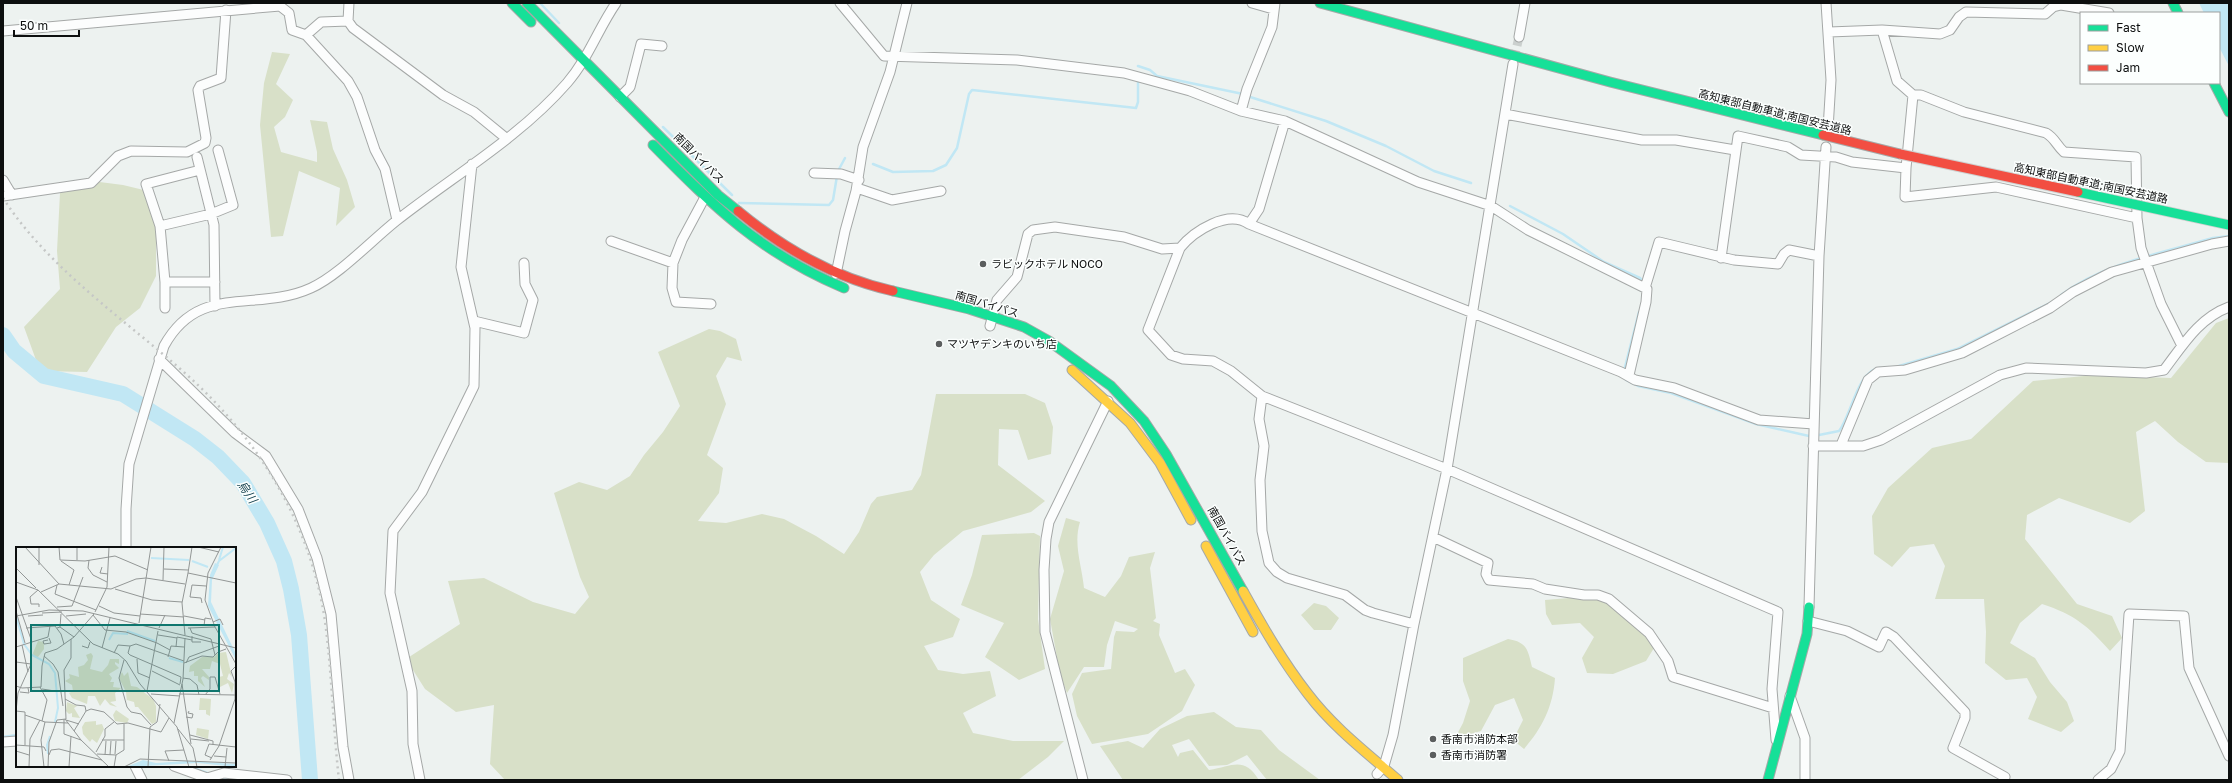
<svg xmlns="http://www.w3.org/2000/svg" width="2232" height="783" font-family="'Golos Text','Noto Sans JP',sans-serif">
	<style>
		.green { fill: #d8e0c8 }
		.water { fill: #c1e7f4 }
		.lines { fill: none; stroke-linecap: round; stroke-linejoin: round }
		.stream { stroke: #c1e7f4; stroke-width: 2.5 }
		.river { stroke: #c1e7f4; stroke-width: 16 }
		.street-tunnel { stroke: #cbd0ce; stroke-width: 9; stroke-dasharray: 9 4.5; stroke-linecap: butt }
		.street-casing { stroke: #a5a8a7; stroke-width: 11 }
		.fast-casing { stroke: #a5a8a7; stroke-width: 11 }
		.slow-casing { stroke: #a5a8a7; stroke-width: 11 }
		.jam-casing { stroke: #a5a8a7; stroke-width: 11 }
		.street { stroke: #fcfdfd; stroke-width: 9 }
		.fast { stroke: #16e098; stroke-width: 9 }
		.slow { stroke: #ffcf43; stroke-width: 9 }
		.jam { stroke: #f24e42; stroke-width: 9 }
		.rail { stroke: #c5c7c6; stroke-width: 2.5; stroke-dasharray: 2 4; stroke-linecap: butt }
		.fast-bridge-casing { stroke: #cdcfce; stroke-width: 11; stroke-linecap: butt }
		.jam-bridge-casing { stroke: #cdcfce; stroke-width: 11; stroke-linecap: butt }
		.fast-bridge { stroke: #16e098; stroke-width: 9 }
		.jam-bridge { stroke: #f24e42; stroke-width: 9 }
		.poi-dot { fill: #5b5e5e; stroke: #fcfffe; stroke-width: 1.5 }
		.labels { text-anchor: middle; stroke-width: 3; stroke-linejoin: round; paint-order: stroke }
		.street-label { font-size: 11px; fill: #0d0f0f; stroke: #fcfffe }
		.poi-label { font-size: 11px; fill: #0d0f0f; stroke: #fcfffe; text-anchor: start }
		.water-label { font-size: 12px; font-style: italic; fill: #174451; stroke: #fcfffe }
		.inset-river { fill: none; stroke: #c1e7f4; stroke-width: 2 }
		.inset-road { fill: none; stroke: #939796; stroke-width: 1 }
		.view { fill: #0f766e; fill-opacity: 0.15; stroke: #0f766e; stroke-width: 2 }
		.inset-edge { fill: none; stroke: #0d0f0f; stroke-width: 2 }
	</style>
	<rect width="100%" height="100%" fill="#edf2f0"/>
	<path class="green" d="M272,52L290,54L276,84L293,100L285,117L274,127L281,152L317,162V152L310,120L327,122L333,149L347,180L355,207L336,226L340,188L299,171L283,236L271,237L260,125L264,83Z
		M84,180L123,185L152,192L156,234V276L140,308L116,327L87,372L40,371L24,327L60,289L57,251L60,193Z
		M2229,318V463L2206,462L2178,442L2155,421L2136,432L2145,511L2130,523L2059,498L2027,515L2025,539L2077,604L2112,616L2122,638L2110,651C2087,625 2075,615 2042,604L2020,623L2010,643L2035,658L2050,682L2067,702L2074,721L2061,732L2028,719L2037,697L2027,678L2006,680L1985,663L1986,632L1984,599H1935L1945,566L1934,544L1910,547L1892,567L1874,554L1872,516L1888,488L1932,448L1971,439L2033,381L2094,375L2171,378L2216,323Z
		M709,329L720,331L736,339L742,361L727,357L716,376L726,404L707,455L723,468L719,493L698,521L726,523L762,514L784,519L816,536L844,554L859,532L871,504L877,497L912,490L921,475L936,394H1025L1045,403L1053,427L1051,454L1028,460L1018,430L999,429L998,465L1045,501L1031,512L963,531L934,555L920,572L931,600L960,619L953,637L924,646L938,670L963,674L990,671L996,696L963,713L973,733L1013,741H1064L1048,757L1018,780H505L490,764L494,705L456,712L425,689L406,659L460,624L448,581L484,578L533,602L575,614L589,597L580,577L554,493L579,482L607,490L630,476L644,455L663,432L680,406L658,352Z
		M1066,518L1080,522C1073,544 1082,566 1084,588L1105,597L1121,576L1129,557L1155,552L1150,568L1156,618L1153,621L1160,624L1159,635L1175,673L1185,669L1195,685L1182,711L1148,734L1092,744L1077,716L1072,694L1082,673L1111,669L1114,637L1116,631L1134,632L1138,629L1115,621L1107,645L1104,667H1084L1067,693L1060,674L1050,619L1064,571L1058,546Z
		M1034,533L1040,536L1038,619L1045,669L1019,680L985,657L1004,623L961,605L972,575L982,535Z
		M1581,597L1601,600L1614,608L1646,636L1654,648L1646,661L1613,674L1587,673L1582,658L1594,637L1580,623L1552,625L1546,614L1545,600Z
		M1314,603L1326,606L1339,618L1331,630H1314L1301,615Z
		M1508,639C1527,642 1528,650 1532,667L1555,678C1553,707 1542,728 1524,749L1513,740L1523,720L1514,698L1495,705L1481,731L1455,738L1463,723L1470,701L1463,681V658Z
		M1214,712L1236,727L1261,730L1279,750L1320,780H1267L1247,755L1227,765L1209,766L1189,739L1172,745L1178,757L1180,753L1193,750L1209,770C1233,766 1244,756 1259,780H1123L1100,746L1128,741L1143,748L1160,729L1187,716Z"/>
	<path class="water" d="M2199,3H2229V66L2219,47V13H2204Z"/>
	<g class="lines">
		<path class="stream" d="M540,3L559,23
			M1138,66L1150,70L1157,76L1243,94
			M1247,96L1326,121L1386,146L1434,171L1471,183
			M663,127L732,195
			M873,164L893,172L933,171L946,165L957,148L969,94L972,90L1136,108L1138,102V81
			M838,171L845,158
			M739,203L829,205L833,200L837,176
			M1510,206L1563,234L1604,262L1640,278L1643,282
			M2061,295C2105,263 2161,253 2213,238L2229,236
			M1899,366L1957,349L2052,302
			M1624,371L1639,312
			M1626,380L1638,386L1671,393L1756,424L1809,436
			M1819,435L1839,431C1851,416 1858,369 1880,368
			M3,737L17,735
			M188,766L210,774
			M220,777L232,780"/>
		<path class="river" d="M3,335L14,351L44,376L123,394L195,439L218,457L243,483L267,523L284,561L291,589L299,635L310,780"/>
		<path class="street-tunnel" d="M1514,59L1519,37"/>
		<defs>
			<path id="street" d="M840,3L884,56L1017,60L1124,73L1190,91L1241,111L1285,121L1418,182L1491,206L1528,230L1647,289L1646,302L1629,375
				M1252,3L1273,9
				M1826,3L1831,80L1828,129
				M348,21L353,28L443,95L474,112L507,139
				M1882,30L1897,81L1913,95H1921L1964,112L2046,133C2055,138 2056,145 2064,152L2136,157L2137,218L2141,248L2161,304L2182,346
				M3,31L280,6L289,13L292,30L306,35L348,81L357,97L375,150L385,169L397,220
				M1829,32L1882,30L1940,34L1950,30L1959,17L1966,12L2045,14L2053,7L2061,5L2109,13
				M306,35L321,22L348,21L349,3
				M1519,37L1525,3
				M1913,95L1906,168L1905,197L1996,187L2137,218
				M620,97L630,87L641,44L662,46
				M1241,111L1247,89L1272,27L1275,3
				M1505,114L1642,140H1676L1735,150
				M197,157L214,225L215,306
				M200,170L146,184L160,226L211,214L233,205L218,150
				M814,173L841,174L859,180
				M3,180L12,195
				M857,188L892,200L941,191
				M3,196L91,183L118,156L131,151L187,152L205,143L206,138L198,90L200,86L221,78L226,10
				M1249,224L1259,209L1285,121
				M160,226L165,282V308
				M611,241L673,263L682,240L705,197
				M1721,258L1738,136L1788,147L1801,155L1836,157L1852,162L1906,168
				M673,263L672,288L676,302L711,304
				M836,274L845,231L856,191L863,147L890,72L907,3
				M165,282H215
				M1645,288L1659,242L1734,260L1778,264L1784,254L1789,250L1819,256
				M474,321L524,333L533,300L525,284L524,263
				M990,326L997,300L1017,277L1028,234L1033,230L1055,227L1124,237L1162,249L1180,248
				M159,359L235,433L266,456L298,509L317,558L331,614L343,747L349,780
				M1262,396L1259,419L1264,446L1260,480L1262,531L1269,563L1277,572L1287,578L1345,595L1365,610L1373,613L1414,624
				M1841,445L1868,380L1878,372L1905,370L1962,353L2050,308L2073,292L2112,272L2212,244L2229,241
				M1813,446H1863L1881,440L2000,375L2026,368L2146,373L2164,370C2183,345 2199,318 2229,307
				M1433,537L1488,563L1486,574L1489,580L1533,584L1545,589L1584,595H1598L1609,599L1649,633L1668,661L1673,677L1773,708
				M126,548V509L129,464L164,346C199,282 256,313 311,288C338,276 371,241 396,221C453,176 519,138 567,83C588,59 598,29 616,3
				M1809,607L1819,256L1826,147
				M1808,621L1847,631L1879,647L1886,632L1894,637L1965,712V718L1953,748L2005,777L2004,780
				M1790,696L1805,738V780
				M1776,740L1772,689L1778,612L1447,469L1262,396L1231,371L1213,361L1183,359L1171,355L1148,330L1180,248C1194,231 1228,209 1249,224L1621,372L1635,380L1674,388L1759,420L1814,424
				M3,742L17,741
				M135,766L142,780
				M174,766L207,778L224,773L287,780
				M1377,774L1384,766L1393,735L1414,624L1447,469L1513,64
				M420,780L413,744L412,691L390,593L393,531L422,492L474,386L475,328L461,267L472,164
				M1083,780L1045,632L1044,570L1046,539L1049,522L1108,401
				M2098,780L2111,769L2120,751L2129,614L2184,616L2189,668L2229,756"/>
			<path id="fast" d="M512,3L531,22
				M527,3L718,195L738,211
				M1320,3L1610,82L1823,135
				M2173,3L2178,13
				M2214,83L2229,112
				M653,145C715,208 761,253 844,288
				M893,291L969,309L1024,327L1049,341L1111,386L1144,421L1166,454L1243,591
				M1768,780L1807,634L1809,607"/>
			<path id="slow" d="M1072,370L1130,423L1160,463L1191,520
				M1206,546L1253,632
				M1243,591C1263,627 1283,662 1308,694C1333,727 1367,753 1398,780"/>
			<path id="jam" d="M1823,135L1900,154
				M738,211C784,249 835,278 893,291"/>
		</defs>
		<use href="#street" class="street-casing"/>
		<use href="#fast" class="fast-casing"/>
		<use href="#slow" class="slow-casing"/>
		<use href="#jam" class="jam-casing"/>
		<use href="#street" class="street"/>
		<use href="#fast" class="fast"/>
		<use href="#slow" class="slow"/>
		<use href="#jam" class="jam"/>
		<path class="rail" d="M3,198C47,266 117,314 178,367C255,433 310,520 325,621C332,674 333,727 339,780"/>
		<defs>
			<path id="fast-bridge" d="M2078,192L2229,225"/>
			<path id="jam-bridge" d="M1900,154L2078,192"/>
		</defs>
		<use href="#fast-bridge" class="fast-bridge-casing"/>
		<use href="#jam-bridge" class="jam-bridge-casing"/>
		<use href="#fast-bridge" class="fast-bridge"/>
		<use href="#jam-bridge" class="jam-bridge"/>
	</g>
	<g class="poi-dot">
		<circle cx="983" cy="264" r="4"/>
		<circle cx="939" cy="344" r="4"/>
		<circle cx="1433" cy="739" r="4"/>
		<circle cx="1433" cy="755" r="4"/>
	</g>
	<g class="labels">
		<g class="street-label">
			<text transform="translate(1775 112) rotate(14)" y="4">高知東部自動車道;南国安芸道路</text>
			<text transform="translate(699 158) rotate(45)" y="4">南国バイパス</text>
			<text transform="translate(2091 183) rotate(12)" y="4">高知東部自動車道;南国安芸道路</text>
			<text transform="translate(987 304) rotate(17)" y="4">南国バイパス</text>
			<text transform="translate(1227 536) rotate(61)" y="4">南国バイパス</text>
		</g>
		<g class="poi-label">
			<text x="991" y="268">ラビックホテル NOCO</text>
			<text x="947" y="348">マツヤデンキのいち店</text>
			<text x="1441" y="743">香南市消防本部</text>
			<text x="1441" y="759">香南市消防署</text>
		</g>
		<g class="water-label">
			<text transform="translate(247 492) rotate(56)" y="4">烏川</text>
		</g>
	</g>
	<g transform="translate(16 547)">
		<rect width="220" height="220" fill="#edf2f0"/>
		<path d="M22,94L28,95V102L22,110H18L17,106ZM210,105L216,130L213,126L211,132L218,137L216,146L212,136L204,140L203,130L207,129L204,117L196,114L194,122H186L193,130V133L187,129L185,131L189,140L182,134V129H178V124L173,125L174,119L186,110H198L202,106ZM75,106L77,109L74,122L86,125L92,118L94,112H103V117L99,115V117L103,121L93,127L96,131L94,135H98L97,140L105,141L99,146L100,154L94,155L101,160L94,158L89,152L84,159L79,149H72L71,157L56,151L53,146L57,144L56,138L49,134L54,131L53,127L63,130L62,120L68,118L72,113L70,108ZM106,125L108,129L112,125L115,139L121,140L137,152L140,159V175L136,177L122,160H119L118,155L111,153V156L110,145L103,131ZM184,151L195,152L194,169L190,167V163H183ZM51,155L61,159L58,161L64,171L56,170V166L53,167L50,164ZM100,163L113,172L111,176L99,174L97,168ZM80,174V178L86,177L88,182L81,196L76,192L74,195L67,187L66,180L69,175ZM181,181L193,183L192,192L180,188Z" fill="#d8e0c8"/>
		<path d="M199,16L203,18L196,33L195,55L220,107V113L192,59L194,28ZM127,213L140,216L170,214L220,217V220L182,216L110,220Z" fill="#c1e7f4"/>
		<path class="inset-river" d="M135,11L173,13M203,13L207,0M176,14L192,20M200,20L203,14L220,1M0,69L8,97L16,108L33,117L39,126L42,161L39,175M111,84L139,94M93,93L97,86L111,87V85M153,111L167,115M32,207L31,198L34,189"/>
		<path class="inset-road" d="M9,0L43,37M23,0V18M43,0L44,13M176,0L172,26L220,36M182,0L203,5M205,0L192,26L189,53L199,80L220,117M44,13L69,14L99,9L132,23M61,13V0M73,13L72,21L77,28L91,35M45,14L58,23L53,38M86,20L84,26L92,27M0,21L20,41M148,22L172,23M147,33L148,0M0,35L22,43L77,97L102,107L110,114L124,137L161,180L173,220M41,38L39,47L80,63M99,42L136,53L166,55M22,43L14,50L15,57H23V60M25,45L43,37L95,42L120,32L130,31L169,37M0,50L16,95M186,56L185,51L174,50L176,38L190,39M83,59L98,66L124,69M41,60L56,59L67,30M0,64L9,96M79,65L91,40L93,0M26,66L46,65M124,67L168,70M77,68L89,83L110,85L141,96L154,103L152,110M0,69L33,63L67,64L220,101M12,69L27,68M50,69L70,67M168,69L189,73M197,75L204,72L207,78M123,76L135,0M188,79L189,71L195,72M44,80L58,90M10,81L39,79L45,87L48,97M41,81L44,80L45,67M143,81L149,68M172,81L199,80M174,81L176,86L195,92L199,108M142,88L161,91M169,88L166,56L172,26M176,89V95H185M32,93L27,94L28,97L35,96L33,91M6,98L12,125M66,99L72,101L74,95M114,99L112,106L114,108L165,130L164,137M0,100L32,90L34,79M160,100L161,90L176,93M86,101L94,71M154,103L155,99L168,100M98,106L102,98L114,99L120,97L168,114M28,109L37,117L42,125L47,159M121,112L122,126L134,131M108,113L103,131L111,160L115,165L125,167L135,178M0,115L15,117L2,146L0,164L9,165V198M168,116L186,109L197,110L202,105L210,102M170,116L173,110L203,99M136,124L164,138M167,131L174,132L181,138L183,148M166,137L175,197M0,139L6,141L25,140L26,119L29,106L41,102L58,90L78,67M24,140L31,153L26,174M26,142L39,144M131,144L142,84M4,145L13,146L12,141M135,147L164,149M163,147L219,148M189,148L194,142V130H199L204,147M49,152L60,158L69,159L70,164M9,168L29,175L52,176M170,170L176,171L177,167L172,166L173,164M48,172V187L65,193M49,172L65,193L93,220M50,173L63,177M158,176L167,132L169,91M162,182L177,201L181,220M58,184L70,164L75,162L88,165L101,177L112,176L145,185L153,171M174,188L197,194V198M175,192L193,194M86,193H108M193,197L220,200M193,197L189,208L196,211M0,198L28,200L30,204M0,204L13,208M80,205L89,189V182L98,175M81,207L100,208M99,207L100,194M33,208L35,203L43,202L86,213M89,208L90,194M94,208L95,194M100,208L108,203V177M198,209L210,210M194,213L203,199L219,152V135L215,124L220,119M153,214L149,204L168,203M13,220L14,192L24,173M28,220L25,193L29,175M32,220L33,195L41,173L50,172L48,123L55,111V92M53,220L55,189M98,220L100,208M108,220L124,212L220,216M118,220H131M132,220L134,180L141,175L144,157M192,220H208M209,220L211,201"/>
		<path class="view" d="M15,78H203V144H15Z"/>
		<rect width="220" height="220" class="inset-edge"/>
	</g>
	<rect width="2232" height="783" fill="none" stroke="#0d0f0f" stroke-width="8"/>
	<rect x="2080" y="12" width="140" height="72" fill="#fcfffe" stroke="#9c9f9e"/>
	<rect x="2088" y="25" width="20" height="6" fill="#16e098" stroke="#9c9f9e"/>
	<text x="2116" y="32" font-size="12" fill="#0d0f0f">Fast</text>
	<rect x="2088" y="45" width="20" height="6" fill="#ffcf43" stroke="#9c9f9e"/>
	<text x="2116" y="52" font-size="12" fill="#0d0f0f">Slow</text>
	<rect x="2088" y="65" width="20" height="6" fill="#f24e42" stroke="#9c9f9e"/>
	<text x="2116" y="72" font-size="12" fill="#0d0f0f">Jam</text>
	<path d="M14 30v6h65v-6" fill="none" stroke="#0d0f0f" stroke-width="2"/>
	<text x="20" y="30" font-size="12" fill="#0d0f0f" stroke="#fcfffe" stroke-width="3" paint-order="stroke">50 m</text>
</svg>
